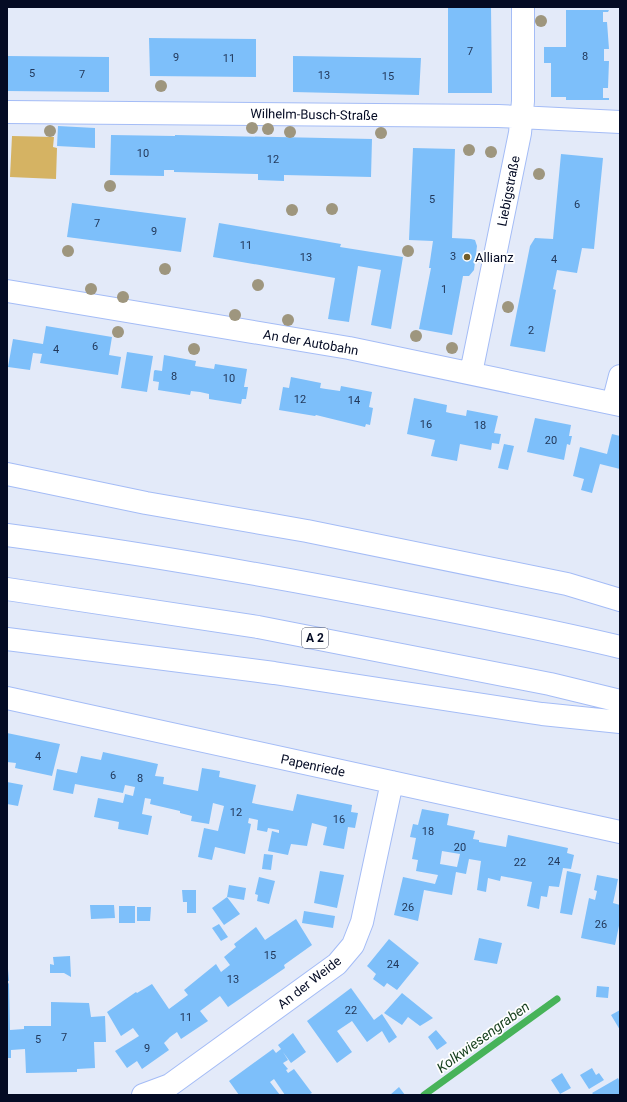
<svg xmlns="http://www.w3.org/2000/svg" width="627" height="1102" font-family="Roboto,sans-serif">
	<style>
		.green { fill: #d5b363 }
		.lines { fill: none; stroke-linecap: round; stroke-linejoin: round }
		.stream { stroke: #47b359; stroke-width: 7 }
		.building { fill: #7dbffa; fill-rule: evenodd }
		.minor-casing { stroke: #a4bcf6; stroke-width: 24 }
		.motorway-casing { stroke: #a4bcf6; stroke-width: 24 }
		.minor { stroke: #fff; stroke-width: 22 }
		.motorway { stroke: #fff; stroke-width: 22 }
		.tree { fill: #9e967e }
		.poi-dot { fill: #715d2c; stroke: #fff; stroke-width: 1.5 }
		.labels { text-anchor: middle; stroke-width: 3.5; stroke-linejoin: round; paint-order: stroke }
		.number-label { font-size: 11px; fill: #22385a }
		.shield { fill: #fff; stroke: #4f5466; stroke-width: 1 }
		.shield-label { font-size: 12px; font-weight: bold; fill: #040b24 }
		.street-label { font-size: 13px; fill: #040b24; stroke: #fff }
		.poi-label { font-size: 13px; fill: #040b24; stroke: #fff; text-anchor: start }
		.water-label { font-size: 14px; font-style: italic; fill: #143e1b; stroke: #fff }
	</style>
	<rect width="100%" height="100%" fill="#e3eaf9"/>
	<path class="green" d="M12,136L54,137L53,147L57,148L56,179L10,177Z"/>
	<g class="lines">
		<path class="stream" d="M424,1095L557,999"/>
	</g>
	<path class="building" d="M448,7H491L492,93H448Z
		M566,10H609L608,12H603V22H607L609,49H604V61H609L608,88H603V98H609V100H566V97H551V63H544V47H566Z
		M149,38L256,39V77L150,76Z
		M7,56L109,57V92L7,91Z
		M293,56L421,58L419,95L293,92Z
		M58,126L95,128V148L57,146Z
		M111,135L175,136V135L372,139L371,177L284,175V181L258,180V174L174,172V170H164V176L110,175Z
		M413,148L455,149L452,238L471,239L475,240L477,246L474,270L469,276H463L452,335L419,329L431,268H429L433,241L409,240Z
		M561,154L603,158L594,249L582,248L577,273L557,270L553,289L556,290L545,352L510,346L530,246L535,238L553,239Z
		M72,203L186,218L181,252L67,237Z
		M219,223L341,244L340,247L403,257L391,329L371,325L381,270L358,266L349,322L328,319L335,278L213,257Z
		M46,326L112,337L109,355L121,357L118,375L40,363L42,354L33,353L30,370L8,367L13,339L43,344Z
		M127,352L153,356L147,392L121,388Z
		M164,355L196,361L195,366L214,369L215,364L247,369L244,387H248L246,399H242L241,404L209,399V394L200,392L191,391L190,395L158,390L159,382L153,381L154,371L155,370L162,371Z
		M291,377L321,383L320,388L326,389L340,391L341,386L372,392L369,407L373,408L370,425L366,424L365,427L316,415L315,416L279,410L283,387L289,388Z
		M414,398L447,405L446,412L450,413L466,416L467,410L498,416L494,433L501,434L499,444L492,443L491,450L460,444L457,461L431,456L435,440L407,434Z
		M535,418L571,425L569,436H572L570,445L567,444L564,460L527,452Z
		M612,434L620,436V469L600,464L592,493L581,490L584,479L573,476L580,447L607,454Z
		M504,444L514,446L508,470L498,468Z
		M7,733L60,744L52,776L15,768L16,763L7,762Z
		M103,752L158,764L155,776L164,777L163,784L198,791L202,768L220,771L219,777L256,785L252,803L293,811L297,794L352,805L351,812L358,813L355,828L348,827L344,849L323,845L327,827L312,823L307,846L291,844L288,855L268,851L272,831L279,833V830L268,828L267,832L257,830L258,820L249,818L248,823L251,824L245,854L215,847L212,860L198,857L204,828L218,831L224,806L213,803L209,824L191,821L192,816L180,813V811L150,804L151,799L145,798L142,814L152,816L148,835L118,829L119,822L94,817L98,798L123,803L125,794L133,796L135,787L125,785L123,793L75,784L73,794L53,790L57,769L77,773L81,756L101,760Z
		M7,782L23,785L18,806L7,804Z
		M422,809L449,814L447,825L475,831L473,839L479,840V842L506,847L508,835L568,848L567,853L574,855L571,869L563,868L559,887L549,886L547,897L541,896L539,909L527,906L532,882L501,876L500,881L488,878L486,892L477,890L481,861L469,859L466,874L456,872L452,895L424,890L418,921L394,915L403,877L435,884L438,875L416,871L418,860L412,859L416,838L410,837L413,824L418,825ZM442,851L460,854L457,867L440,864Z
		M264,854L273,855L271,870L262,869Z
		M320,871L344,875L337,908L314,903Z
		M567,871L581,874L572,915L560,913Z
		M597,875L618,879L613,903L620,905V921L615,945L581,938L589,898L595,900L597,891L594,890Z
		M259,877L275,881L269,904L257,901L258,895L255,894Z
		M229,885L246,888L244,900L227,897L240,914L224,925L212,908L227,897Z
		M182,890H196V913H187V902H183Z
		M90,905H114L115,918L91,919Z
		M119,906H135V923H119Z
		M137,907H151L150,921H137Z
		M304,911L335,916L333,928L302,923Z
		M296,919L312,945L284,965L285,968L228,1007L220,996L200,1011L208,1021L181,1039L177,1032L170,1037L164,1043L169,1050L142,1069L137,1061L127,1068L115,1051L139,1036L133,1028L121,1036L107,1012L136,992L137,993L152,984L169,1009L188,995L184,990L216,964L221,972L230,965L224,957L236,947L234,944L256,927L265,940Z
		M219,924L228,937L221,941L212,928Z
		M479,938L502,943L497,964L474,960Z
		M389,939L419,963L397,990L387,983L384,987L373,979L376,974L367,966Z
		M70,956L71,977L64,973H50V964L54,965L53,957Z
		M7,969H8L9,981H7Z
		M7,981L9,984L10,1030L24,1029V1026H51V1002L89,1003L91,1017L105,1016L106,1042H94L95,1068L77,1069V1072L26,1073L25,1049L11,1050V1058H7Z
		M597,986L609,987L608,998L596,997Z
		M351,988L374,1020L382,1014L397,1037L389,1043L382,1031L367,1042L352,1021L337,1031L352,1052L337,1063L307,1021Z
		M402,993L433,1018L420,1026L408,1017L402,1025L384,1013Z
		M620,1010V1030L611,1015Z
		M436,1030L447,1043L437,1050L428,1037Z
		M293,1033L306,1052L291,1063L283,1052L288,1060L283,1063L288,1069L286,1070L288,1073L294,1069L312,1093L308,1095H285L274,1079L270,1082L280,1095H239L229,1081L273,1049L276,1053L281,1049L278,1045Z
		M592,1068L596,1075L599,1073L604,1080L589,1089L580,1075Z
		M562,1073L571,1088L560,1094L551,1080Z
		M618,1078L620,1082V1095H594L592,1093Z
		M399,1087L405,1095H390Z"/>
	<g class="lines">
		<defs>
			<path id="minor" d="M7,112L498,116L620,122
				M7,291L349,348L620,405
				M471,373L520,133L523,101V7
				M613,403L620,376
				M7,698L620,832
				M143,1095L170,1085L337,964L353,945L362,922L392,782"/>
			<path id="motorway" d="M7,474L146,503L307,531L567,584L620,600
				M7,535C141,553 273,576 405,602C477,616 549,630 620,647
				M7,589L258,627L550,684L620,701
				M7,639L274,673L542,714L620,722"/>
		</defs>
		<use href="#minor" class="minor-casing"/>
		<use href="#motorway" class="motorway-casing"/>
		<use href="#minor" class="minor"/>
		<use href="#motorway" class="motorway"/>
	</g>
	<g class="tree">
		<circle cx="541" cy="21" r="6"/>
		<circle cx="161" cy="86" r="6"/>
		<circle cx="252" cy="128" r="6"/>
		<circle cx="268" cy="129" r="6"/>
		<circle cx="50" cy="131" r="6"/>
		<circle cx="290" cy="132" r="6"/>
		<circle cx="381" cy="133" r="6"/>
		<circle cx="469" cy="150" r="6"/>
		<circle cx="491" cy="152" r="6"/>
		<circle cx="539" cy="174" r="6"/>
		<circle cx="110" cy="186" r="6"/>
		<circle cx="332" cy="209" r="6"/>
		<circle cx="292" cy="210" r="6"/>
		<circle cx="68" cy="251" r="6"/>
		<circle cx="408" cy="251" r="6"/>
		<circle cx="165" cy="269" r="6"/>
		<circle cx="258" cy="285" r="6"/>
		<circle cx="91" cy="289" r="6"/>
		<circle cx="123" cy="297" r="6"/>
		<circle cx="508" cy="307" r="6"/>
		<circle cx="235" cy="315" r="6"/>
		<circle cx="288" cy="320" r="6"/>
		<circle cx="118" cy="332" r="6"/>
		<circle cx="416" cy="336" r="6"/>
		<circle cx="452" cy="348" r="6"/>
		<circle cx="194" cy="349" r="6"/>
	</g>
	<circle class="poi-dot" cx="467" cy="257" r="4"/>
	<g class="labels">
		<g class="number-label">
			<text x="470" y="55">7</text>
			<text x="585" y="60">8</text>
			<text x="176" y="61">9</text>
			<text x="229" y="62">11</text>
			<text x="32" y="77">5</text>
			<text x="82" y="78">7</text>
			<text x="324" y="79">13</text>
			<text x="388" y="80">15</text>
			<text x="143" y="157">10</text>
			<text x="273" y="163">12</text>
			<text x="432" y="203">5</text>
			<text x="577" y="208">6</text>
			<text x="97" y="227">7</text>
			<text x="154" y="235">9</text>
			<text x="246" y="249">11</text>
			<text x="453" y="260">3</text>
			<text x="306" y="261">13</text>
			<text x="554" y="263">4</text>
			<text x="444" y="293">1</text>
			<text x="531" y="334">2</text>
			<text x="95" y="350">6</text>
			<text x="56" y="353">4</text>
			<text x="174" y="380">8</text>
			<text x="229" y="382">10</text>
			<text x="300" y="403">12</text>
			<text x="354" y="404">14</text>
			<text x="426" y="428">16</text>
			<text x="480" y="429">18</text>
			<text x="551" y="444">20</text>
			<text x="38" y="760">4</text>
			<text x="113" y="779">6</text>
			<text x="140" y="782">8</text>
			<text x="236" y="816">12</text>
			<text x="339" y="823">16</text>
			<text x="428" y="835">18</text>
			<text x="460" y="851">20</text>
			<text x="554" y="865">24</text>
			<text x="520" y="866">22</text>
			<text x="408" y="911">26</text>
			<text x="601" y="928">26</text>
			<text x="270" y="959">15</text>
			<text x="393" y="968">24</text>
			<text x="233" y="983">13</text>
			<text x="351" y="1014">22</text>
			<text x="186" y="1021">11</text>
			<text x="64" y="1041">7</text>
			<text x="38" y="1043">5</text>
			<text x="147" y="1052">9</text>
		</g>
		<rect class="shield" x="302" y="628" width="26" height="20" rx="3"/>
		<g class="shield-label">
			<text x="315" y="642">A 2</text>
		</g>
		<g class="street-label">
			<text transform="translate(314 114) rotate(1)" y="5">Wilhelm-Busch-Straße</text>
			<text transform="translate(508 191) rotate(-79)" y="5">Liebigstraße</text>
			<text transform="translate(311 342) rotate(10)" y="5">An der Autobahn</text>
			<text transform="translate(313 765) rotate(12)" y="5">Papenriede</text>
			<text transform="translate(309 982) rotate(-38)" y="5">An der Weide</text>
		</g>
		<g class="poi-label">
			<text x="475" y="262">Allianz</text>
		</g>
		<g class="water-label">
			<text transform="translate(483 1037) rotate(-36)" y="5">Kolkwiesengraben</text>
		</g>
	</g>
	<rect width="627" height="1102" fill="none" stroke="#040b24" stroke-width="16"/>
</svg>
